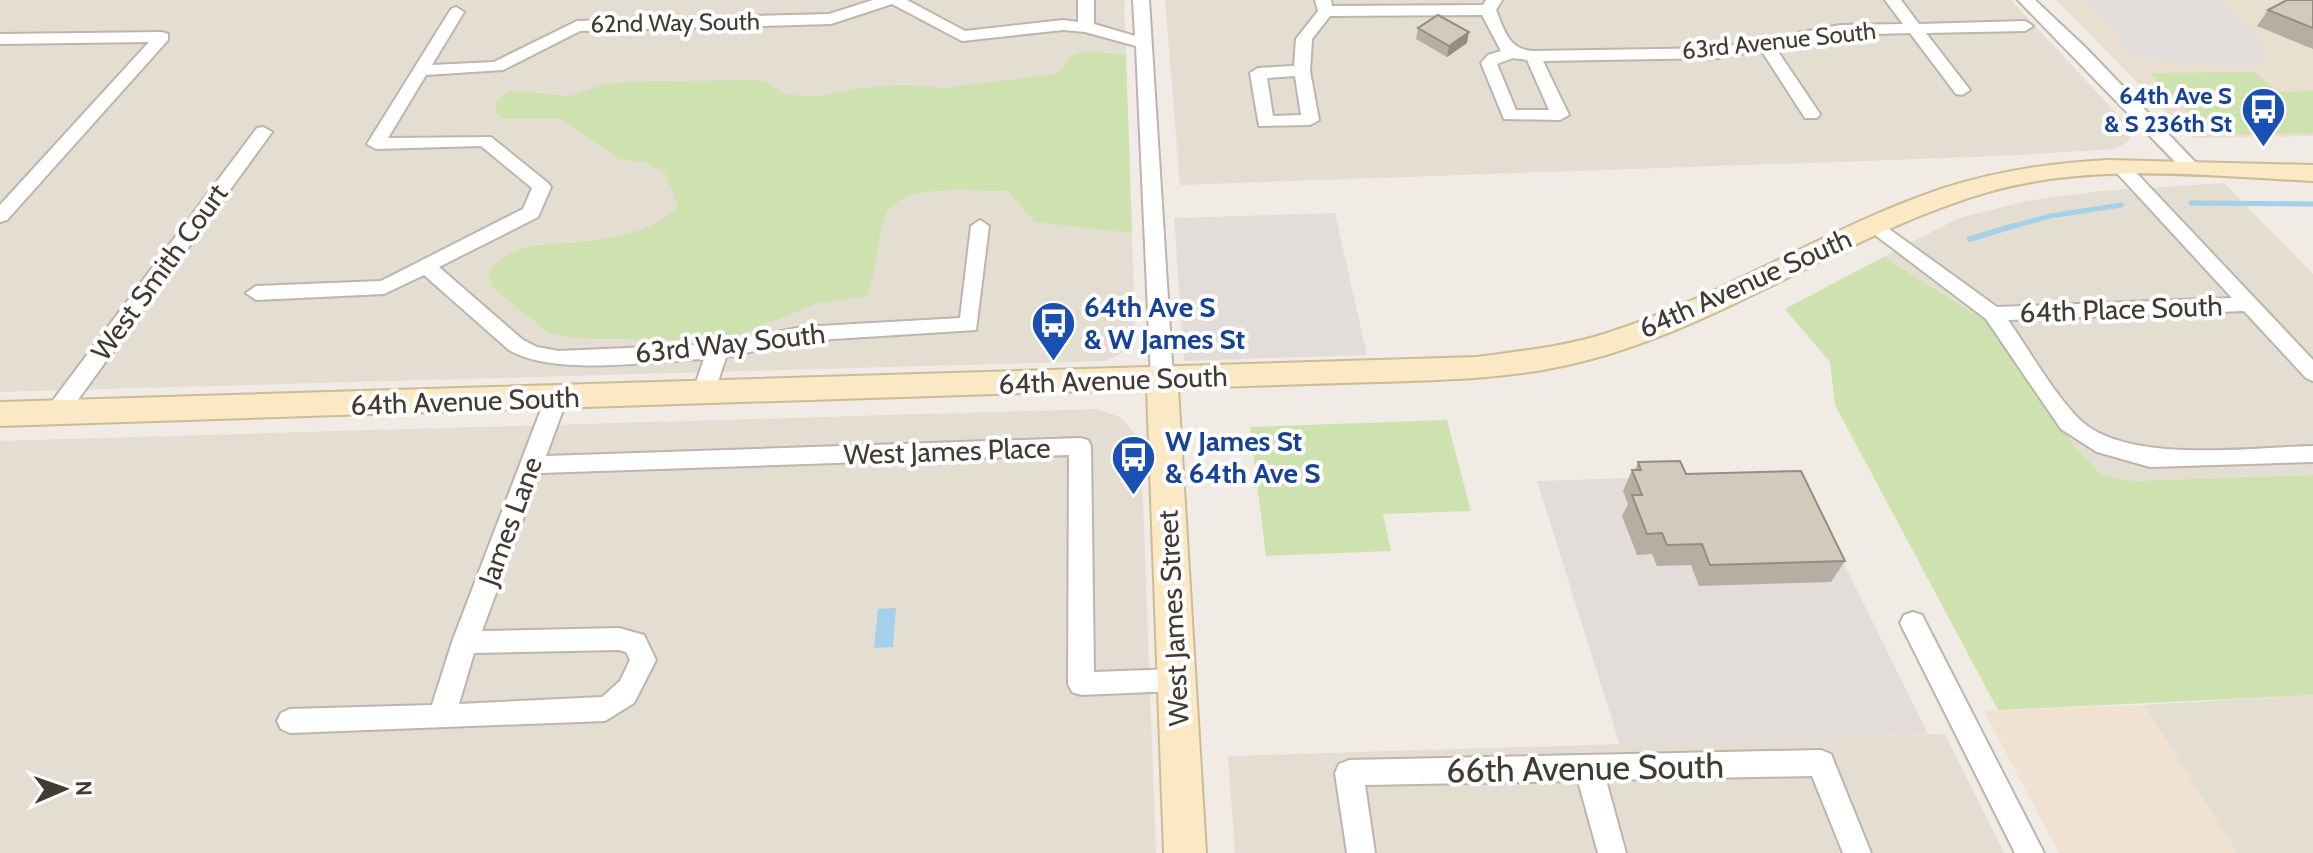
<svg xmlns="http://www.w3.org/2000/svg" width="2313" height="853" font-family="Cabin,sans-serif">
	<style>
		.residential { fill: #e4ddd2 }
		.commercial { fill: #f1e1d0 }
		.industrial { fill: #e2ddd9 }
		.education { fill: #e8dfce }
		.green { fill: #cee2af }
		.parking { fill: #e1dedc }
		.water { fill: #a4d1e9 }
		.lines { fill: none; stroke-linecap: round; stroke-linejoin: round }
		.stream-far1 { stroke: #a4d1e9; stroke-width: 5 }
		.stream { stroke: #a4d1e9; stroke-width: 6 }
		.street-casing { stroke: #beb5aa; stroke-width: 4 }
		.secondary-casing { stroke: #cdbb96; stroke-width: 4 }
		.street { fill: #fff; fill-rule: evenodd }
		.secondary { fill: #fae9c4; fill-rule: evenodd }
		.wall { fill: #b6ada3 }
		.shaded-wall { fill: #948d84 }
		.building { fill: #d4c9bd; stroke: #948d84; stroke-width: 2 }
		.labels { text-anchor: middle; stroke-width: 8; stroke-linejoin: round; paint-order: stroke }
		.far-street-label { font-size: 24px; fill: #413b34; stroke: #fff }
		.far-transit-label { font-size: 24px; font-weight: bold; fill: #164399; stroke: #fff; text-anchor: end }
		.street-label { font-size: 28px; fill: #413b34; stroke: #fff }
		.transit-label { font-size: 28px; font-weight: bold; fill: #164399; stroke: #fff; text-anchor: start }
		.near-street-label { font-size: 34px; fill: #413b34; stroke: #fff }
	</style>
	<rect width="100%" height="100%" fill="#f0ebe4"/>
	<path class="residential" d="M0,0H1124L1135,325L1132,343L1117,356L1104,361L0,392Z
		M1165,0H2011L2131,129L2129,141L2116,149L2001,156L1180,185Z
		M2224,183L2313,274V475L2133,481L2102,475L1883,257L1959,218L2027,201L2101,191Z
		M1096,409L1120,417L1135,434L1141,450L1156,853H0V441Z
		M2313,695V853H2237L2144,705Z
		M1945,734L2004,853H1235L1228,756Z"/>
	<path class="commercial" d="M2144,705L2237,853H2059L1984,711Z"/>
	<path class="industrial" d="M1335,213L1367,355L1184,361L1174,218Z
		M1799,473L1928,734L1620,745L1537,481Z"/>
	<path class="education" d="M2056,0H2313V136L2192,138Z"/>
	<path class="green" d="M1088,51L1126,55L1132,233L1035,222L1008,191C979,191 906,182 888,211C878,225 877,274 867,296L819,303L723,341L577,338L549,333L492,287L488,274C510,242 544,245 579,242C610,240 656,231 678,207L665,173L644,162L619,159L561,119H503L495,111L497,100L509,91L570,96L602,85L623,82L755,80L768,83L787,95L821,96L860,88L904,85L945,88L1056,74L1074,54Z
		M2255,72L2277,92L2313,91V133L2211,135L2150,73Z
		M1883,257L1986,321L2075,447L2102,475L2133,481L2313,475V695L1998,710L1835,405L1830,362L1785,309Z
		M1447,420L1471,511L1383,514L1391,551L1266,556L1250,427Z"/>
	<path class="parking" d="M2083,0H2220L2260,37L2263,51L2260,65L2218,66L2157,59H2136L2120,43L2119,36Z"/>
	<path class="water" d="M896,608L893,647L874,648L878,609Z"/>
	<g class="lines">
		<path class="stream-far1" d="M2191,203L2313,204
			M2007,228L2050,216L2121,205"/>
		<path class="stream" d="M1970,239L2013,226"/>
		<defs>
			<path id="street" d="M873,0H907L965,31L1063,20L1078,22V0H1094V24L1135,36L1133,0H1149L1173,378L1170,383H1154L1151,378L1136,46L1085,32L1063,30L962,41L892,4L831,24L580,31L503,70L426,75L388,138L491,137L548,183L551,187L538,217L439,267L523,340L537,347L559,351L717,344L802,327L960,318L971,226L980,220L989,226L976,330L802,341L726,357L714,394L711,400H695L692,394L704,359C649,361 556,377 509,350L424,275L384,294L256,300L246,293L256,286L381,281L523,209L532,188L481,146L376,149L367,144L451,9L456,7L464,12L432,65L494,62L577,21L829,14Z
				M1315,0H1331L1332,6L1483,5L1486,0H1502L1496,10C1504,30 1509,50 1533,51L1718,48L1840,25L1903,24L1885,0H1901L1919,24L2025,21L2033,26L2025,31L1926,33L1970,90L1962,95L1956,94L1910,33L1840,35L1775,47L1820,114L1817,118H1805L1761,50L1718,58L1543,61L1569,115L1560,120L1504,119L1481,63L1488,55L1501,51L1482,15L1330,16L1312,39L1310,71L1319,120L1310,125L1259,126L1250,73L1258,68L1294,66L1296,39L1318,11ZM1513,58L1527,60L1549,110H1516L1497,64ZM1295,76L1301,115L1273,116L1267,78Z
				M2018,0H2035L2086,48L2196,163L2199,167L2196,171H2184Z
				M162,32L168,34V40L7,220L0,222V205L149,42L0,44V34Z
				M263,127L272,132L64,419H48L45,413L48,407L257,128Z
				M2122,163L2128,164L2313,360V381L2306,378L2244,311L2008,320C2030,351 2050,388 2076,416C2122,466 2249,447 2313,446V462L2150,467L2097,452L2061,429L1986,319L1862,225L1871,219L1878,221L1997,307L2232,298L2116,172L2113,168Z
				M556,391L564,393L567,399L546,456L1080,438L1088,440L1091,446L1094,672L1175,669L1184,672L1188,680L1184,688L1175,691L1081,695L1072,692L1068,684L1069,455L540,473L482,631L619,628L644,635L656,660L634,703L605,721L290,733L281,729L277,721L281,713L290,709L432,705L452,642L545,399L548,393ZM619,650L626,652L630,660L620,681L602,697L459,704L474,653Z
				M1913,612L1922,615L2044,853H2015L1900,623L1904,615Z
				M1821,750L1831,754L1871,853H1843L1812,776L1606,780L1626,853H1598L1578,781L1365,785L1375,853H1347L1335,773L1339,764L1349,760Z"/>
			<path id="secondary" d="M2108,160L2313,165V181C2207,176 2092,162 1988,192C1844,234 1722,328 1576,363C1511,379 1444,380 1377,382C1311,384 1245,386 1178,388L1206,853H1164L1147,389L0,426V402L1476,357C1520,351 1564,347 1607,333C1723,296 1826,228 1941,189C1996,171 2051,163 2108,160Z"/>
		</defs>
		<use href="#street" class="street-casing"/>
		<use href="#secondary" class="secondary-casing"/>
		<use href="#street" class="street"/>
		<use href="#secondary" class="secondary"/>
	</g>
	<path class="wall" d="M2313,0V49L2257,26L2268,10Z
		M1418,28L1467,43L1447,57L1416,39Z
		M1638,462L1686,474L1845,561L1831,582L1699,586L1691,565L1657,566L1652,554L1637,555L1622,516L1628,504L1623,491L1632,470H1635Z"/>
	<path class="shaded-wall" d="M1469,32L1467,43L1447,57L1449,46Z"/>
	<path class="building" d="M2287,0H2313V28L2268,10Z
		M1438,15L1469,32L1449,46L1418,28Z
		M1680,461L1686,474L1801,471L1845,561L1710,565L1702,544L1667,545L1662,533L1647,534L1632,495H1642L1632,470H1641L1638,462Z"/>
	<defs>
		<symbol id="bus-pin" viewBox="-11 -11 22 30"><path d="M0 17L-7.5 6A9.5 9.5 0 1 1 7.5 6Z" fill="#1a4fb4" stroke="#fff"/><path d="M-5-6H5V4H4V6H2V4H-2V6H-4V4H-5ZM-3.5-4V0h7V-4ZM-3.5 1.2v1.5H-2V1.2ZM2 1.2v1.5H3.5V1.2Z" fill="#fff"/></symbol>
	</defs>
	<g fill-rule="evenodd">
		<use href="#bus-pin" x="2238" y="84" width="51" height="69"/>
		<use href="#bus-pin" x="1028" y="298" width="51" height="69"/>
		<use href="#bus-pin" x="1108" y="432" width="51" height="69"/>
	</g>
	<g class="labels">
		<g class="far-street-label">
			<text transform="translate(675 23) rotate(-1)" y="8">62nd Way South</text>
			<text transform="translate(1779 41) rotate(-6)" y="8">63rd Avenue South</text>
		</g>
		<g class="far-transit-label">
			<text x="2232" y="104">64th Ave S<tspan x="2232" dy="28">&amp; S 236th St</tspan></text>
		</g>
		<g class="street-label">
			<text transform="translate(159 272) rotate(-54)" y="10">West Smith Court</text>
			<text transform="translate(1745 283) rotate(-24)" y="10">64th Avenue South</text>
			<text transform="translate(2121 309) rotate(-2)" y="10">64th Place South</text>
			<text transform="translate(730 343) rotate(-6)" y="10">63rd Way South</text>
			<text transform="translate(1113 380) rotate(-2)" y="10">64th Avenue South</text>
			<text transform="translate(465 401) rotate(-2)" y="10">64th Avenue South</text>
			<text transform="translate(947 451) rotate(-2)" y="10">West James Place</text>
			<text transform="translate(510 521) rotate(-70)" y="10">James Lane</text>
			<text transform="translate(1173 618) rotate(-93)" y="10">West James Street</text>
		</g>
		<g class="transit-label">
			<text x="1084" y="317">64th Ave S<tspan x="1084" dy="32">&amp; W James St</tspan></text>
			<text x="1165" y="451">W James St<tspan x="1165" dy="32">&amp; 64th Ave S</tspan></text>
		</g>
		<g class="near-street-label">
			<text transform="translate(1585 768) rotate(-1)" y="12">66th Avenue South</text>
		</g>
	</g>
	<g transform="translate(64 789) rotate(88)" stroke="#ffffff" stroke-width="6" paint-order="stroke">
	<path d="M0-6L14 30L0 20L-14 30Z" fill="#413b34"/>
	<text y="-12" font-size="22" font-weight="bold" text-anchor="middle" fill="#413b34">N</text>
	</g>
</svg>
